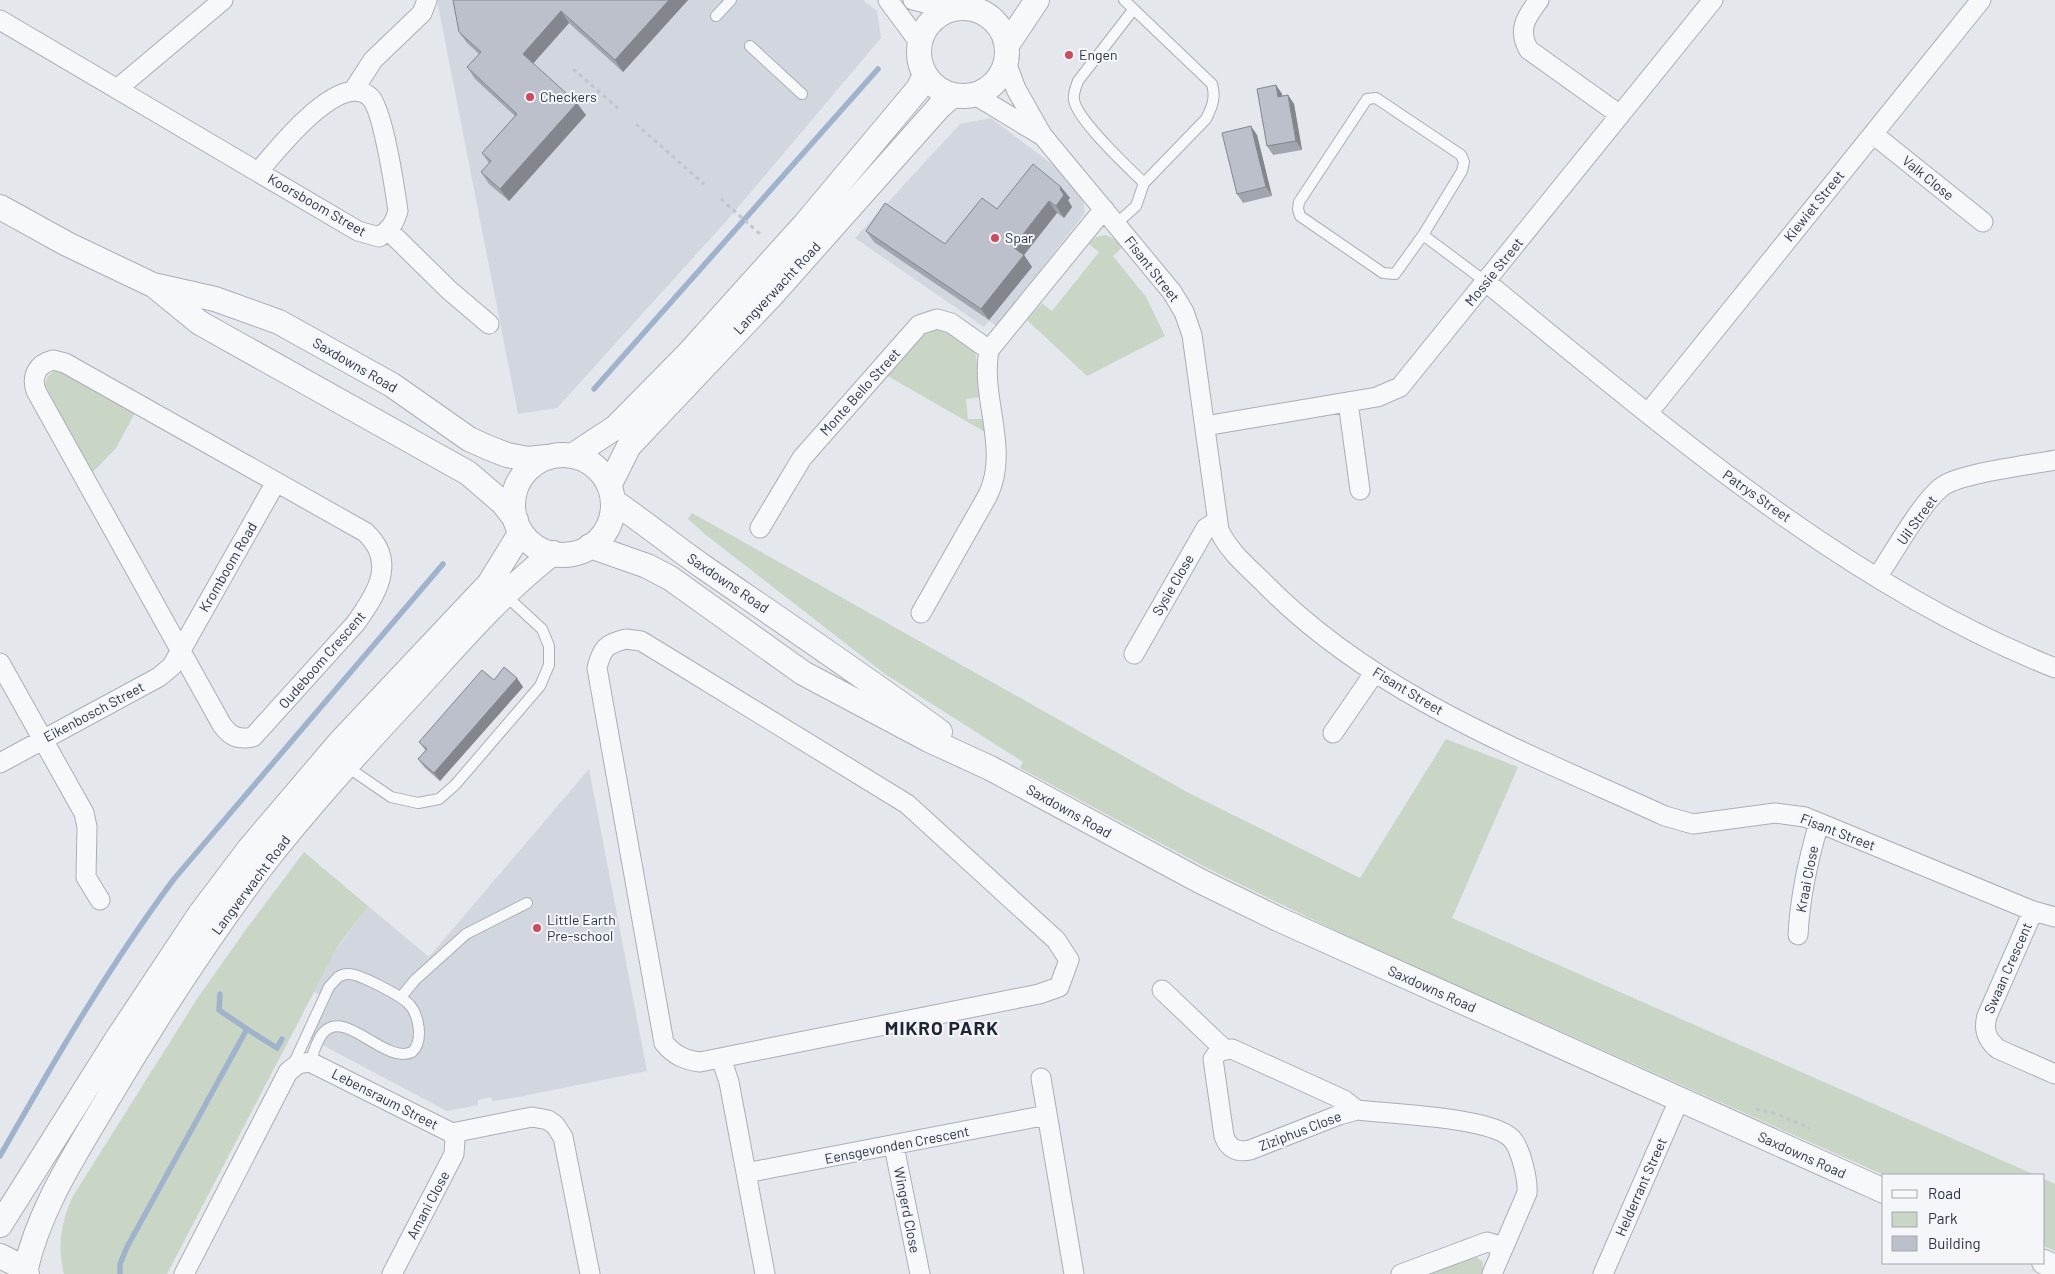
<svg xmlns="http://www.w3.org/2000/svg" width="2055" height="1274" font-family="Barlow,sans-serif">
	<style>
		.built { fill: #d2d6de }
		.green { fill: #c9d6c5 }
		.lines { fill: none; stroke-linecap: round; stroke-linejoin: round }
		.stream { stroke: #9fb4cc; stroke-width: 5.5 }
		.service-casing { stroke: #a9aeb7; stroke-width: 12 }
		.minor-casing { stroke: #a9aeb7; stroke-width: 21 }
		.tertiary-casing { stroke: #a9aeb7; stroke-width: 26 }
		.path { stroke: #c2c5cb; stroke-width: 3; stroke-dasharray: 4 4; stroke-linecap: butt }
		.service { stroke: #f7f8fa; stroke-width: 10 }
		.minor { stroke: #f7f8fa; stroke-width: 19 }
		.tertiary { stroke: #f7f8fa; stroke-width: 24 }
		.wall { fill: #a1a5ae }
		.shaded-wall { fill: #83868d }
		.building { fill: #bbc0ca; stroke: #83868d }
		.poi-dot { fill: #d1495b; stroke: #f4f6f9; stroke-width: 2 }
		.labels { text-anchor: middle; stroke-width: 4; stroke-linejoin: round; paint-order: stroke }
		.poi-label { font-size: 14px; fill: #2b3445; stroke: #f4f6f9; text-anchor: start }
		.street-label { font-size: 14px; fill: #2b3445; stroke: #f4f6f9 }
		.district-label { font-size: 19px; font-weight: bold; letter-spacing: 1px; fill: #1d2536; stroke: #f4f6f9 }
	</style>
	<rect width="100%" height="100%" fill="#e4e7ec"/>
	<path class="built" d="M437,0H863L877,11L881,38L729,218L557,408L518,414Z
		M991,118L1057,168L1083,197L1085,213L997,326L989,321L984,327L855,238L960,124Z
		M589,769L647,1071L513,1098L492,1101L491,1097L478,1100V1105L447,1111L309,1038L330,1000L314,992L336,950L368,906L429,957Z"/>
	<path class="green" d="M1105,235L1115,239L1123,247L1113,256L1146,297L1165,336L1087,376L1027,320L1042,303L1052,311L1099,252L1089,244L1096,237Z
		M933,328H942L975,349L981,397L966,399L968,419H984L985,432L886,375L924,333Z
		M56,369L136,411L116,448L92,473L45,385L47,377Z
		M692,513L1187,792L1360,878L1446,739L1518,767L1452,918L2035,1175H1884L1355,940L1209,869L1020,768L1023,762L885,674L706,535L688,519Z
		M304,852L368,906L338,946L167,1274H64C57,1246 61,1222 73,1196L197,999L244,932Z
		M2044,1179L2055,1184V1251L2044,1246Z
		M1475,1256L1483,1262V1274H1422Z"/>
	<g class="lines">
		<path class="stream" d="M594,389L878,69
			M247,1029L277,1048L282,1039
			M0,1156C54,1061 109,966 174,879L443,564
			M120,1274V1264L127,1247L247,1029L219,1010L220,994"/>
		<defs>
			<path id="service" d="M1133,10L1078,81C1076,87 1073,93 1074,100C1077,120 1128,167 1144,183
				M716,16L731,0
				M750,46L802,94
				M1116,224L1136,206L1144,183L1206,119C1212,107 1216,98 1212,84L1124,0
				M1423,235L1462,171L1464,162L1461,155L1376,98L1367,99L1299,202L1298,209L1300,216L1383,273L1395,274L1423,235L1486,282
				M346,766L391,797L418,803L439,799L455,785L540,686L549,665V646L542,629L505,595
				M401,997L415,980L466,934L527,903
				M292,1067L329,987L338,977C341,975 345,974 349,974C360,974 399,995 408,1003C419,1014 424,1041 412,1052C385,1065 345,1007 323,1033C316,1041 314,1053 310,1062"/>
			<path id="minor" d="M888,0L919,42
				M913,0L950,9
				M1539,0C1526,17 1517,30 1529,50L1620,115
				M0,20L358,231L379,237C390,230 394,224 398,211C395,190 383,109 370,97C340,69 276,151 259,171
				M1006,62L1016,89L1042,135L1172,292L1184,312L1192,335L1219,530C1229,552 1248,567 1265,584C1375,696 1525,752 1665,816L1693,824L1775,813L1805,817L2033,911L2055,917
				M117,89L223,0
				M353,91L373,60L422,13L427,0
				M975,95L1041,135
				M1873,134L1983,222
				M389,231L449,290L489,324
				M1486,282C1661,424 1843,584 2055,668
				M53,360L65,363L365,532C398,562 376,595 355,624L253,737C238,740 231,737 222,725L36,391C31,376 37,364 53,360Z
				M1348,402L1360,490
				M1648,413L1981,0
				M1205,426L1377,397L1400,387L1713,0
				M760,528L802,458L919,325L937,319L951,323L989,350
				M1878,576C1893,554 1922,501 1943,486C1961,473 2030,465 2055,460
				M921,613L988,495C1010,449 980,398 989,350L1104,209
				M626,639L641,641L669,658L907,804L1056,940L1069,960L1059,987L1039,994L700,1062C684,1060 674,1055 664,1043L597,668C602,648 606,644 626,639Z
				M1134,654L1206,528L1217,521
				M0,663L84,813L87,827L86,877L100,900
				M1333,733L1375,672
				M0,763L159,677L172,666L276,482
				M2033,911L1987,1016C1983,1030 1987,1040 1998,1049L2055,1074
				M1798,935C1800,896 1808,860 1819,823
				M1162,990L1224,1049
				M721,1058L729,1082L765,1274
				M1041,1078L1074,1274
				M1357,1110L1344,1100L1232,1049L1219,1051L1213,1059L1224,1136C1228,1148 1237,1153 1250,1150L1339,1115L1357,1110C1390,1114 1490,1117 1511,1138C1521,1148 1528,1180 1527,1193L1492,1274
				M894,1146L920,1274
				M746,1173L1047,1115
				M184,1274L288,1072L298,1064L310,1062L452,1133L532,1117L548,1120L555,1125L563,1137L590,1274
				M392,1274L454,1154L455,1140L452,1133
				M1401,1274L1487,1242L1504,1247
				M1603,1274L1679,1100"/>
			<path id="tertiary" d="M919 52a44 44 0 1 1 88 0a44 44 0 1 1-88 0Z
				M1007,45L1037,0
				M0,207L67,244L153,285L215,299L279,322L392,385L469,439L489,448L507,455L528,459L547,457
				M157,288L200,323L468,473L503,503L516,520
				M513 505a50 50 0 1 1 100 0a50 50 0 1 1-100 0Z
				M572,456L616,427L687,355L805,224L918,89L925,75
				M609,486L629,446L772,295L940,106L952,96
				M613,501C644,522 672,545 702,566C782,621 862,675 940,732
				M590,546L647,566L670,578L803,673L929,740L990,768L1200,881L1278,919L1884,1191
				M0,1225L117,1039L200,914L249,849L340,742L489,584L521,532
				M0,1256L18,1265L27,1274
				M2044,1262L2055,1267
				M25,1272C39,1208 76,1153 109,1097C155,1019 204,944 258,871C306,809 359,751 412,694C457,645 500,594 553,553"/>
		</defs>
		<use href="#service" class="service-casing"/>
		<use href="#minor" class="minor-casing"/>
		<use href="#tertiary" class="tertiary-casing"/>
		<path class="path" d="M573,69L619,109
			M636,124L704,184
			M721,199L760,234
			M1756,1109L1777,1114L1810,1128"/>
		<use href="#service" class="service"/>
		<use href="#minor" class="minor"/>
		<use href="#tertiary" class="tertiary"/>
	</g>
	<path class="wall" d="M453,0H688L623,72L569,23L533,63L586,115L509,201L489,184L481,172L489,163L482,153L515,116L475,79L467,67L479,54L467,43L459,32Z
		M1276,85L1282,94V96L1288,95L1294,104L1302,150L1273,155L1267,146Z
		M1257,135L1272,196L1243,203L1237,194Z
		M1061,187L1070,198L1068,200L1072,207L1064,218L1057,213L1024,255L1032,267L989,320L874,242L866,231L945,244L997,209Z
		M494,680L523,687L440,781L425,768L418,759L426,751L419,742Z"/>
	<path class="shaded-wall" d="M669,0H688L623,72L615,60Z
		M561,11L569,23L531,66L523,54Z
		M1276,85L1282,94L1284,106L1278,97Z
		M1288,95L1294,104L1302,150L1296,141Z
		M577,103L586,115L509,201L500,189Z
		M1251,126L1257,135L1272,196L1266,187Z
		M1061,187L1070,198L1068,200L1072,207L1064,218L1056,206L1060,189Z
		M1049,201L1057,213L1024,255L1032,267L989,320L981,309L1013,247Z
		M517,678L523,687L440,781L434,773Z"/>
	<path class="building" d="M453,0H669L615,60L561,11L523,54L577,103L500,189L481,172L491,161L482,153L517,114L467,67L481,52L459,32Z
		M1276,85L1278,97L1288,95L1296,141L1267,146L1257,89Z
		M1251,126L1266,187L1237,194L1222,133Z
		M1033,164L1061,187L1060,189L1064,195L1056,206L1049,201L1013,247L1024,255L981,309L866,231L885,203L945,244L982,198L997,209Z
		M504,667L517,678L434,773L418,759L427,749L419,742L482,670L494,680Z"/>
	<g class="poi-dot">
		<circle cx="1069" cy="55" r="5"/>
		<circle cx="530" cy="97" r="5"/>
		<circle cx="995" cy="238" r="5"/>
		<circle cx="537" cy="928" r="5"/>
	</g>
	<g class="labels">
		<g class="poi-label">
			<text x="1079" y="60">Engen</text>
			<text x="540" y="102">Checkers</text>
			<text x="1005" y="243">Spar</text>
			<text x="547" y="925">Little Earth<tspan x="547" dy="16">Pre-school</tspan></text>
		</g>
		<g class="street-label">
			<text transform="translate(1928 178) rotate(39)" y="5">Valk Close</text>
			<text transform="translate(317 205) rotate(30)" y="5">Koorsboom Street</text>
			<text transform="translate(1814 206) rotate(-51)" y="5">Kiewiet Street</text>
			<text transform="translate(1152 269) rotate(52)" y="5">Fisant Street</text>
			<text transform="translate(1494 272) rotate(-51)" y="5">Mossie Street</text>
			<text transform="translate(777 288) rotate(-47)" y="5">Langverwacht Road</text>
			<text transform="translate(355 365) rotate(30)" y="5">Saxdowns Road</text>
			<text transform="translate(860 392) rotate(-48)" y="5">Monte Bello Street</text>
			<text transform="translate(1757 496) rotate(35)" y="5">Patrys Street</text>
			<text transform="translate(1917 520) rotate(-54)" y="5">Uil Street</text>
			<text transform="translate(228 567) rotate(-60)" y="5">Kromboom Road</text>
			<text transform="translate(728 583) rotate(34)" y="5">Saxdowns Road</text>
			<text transform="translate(1173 585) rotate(-60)" y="5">Sysie Close</text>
			<text transform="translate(322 660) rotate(-49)" y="5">Oudeboom Crescent</text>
			<text transform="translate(1408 691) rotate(31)" y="5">Fisant Street</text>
			<text transform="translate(94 712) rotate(-28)" y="5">Eikenbosch Street</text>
			<text transform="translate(1069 811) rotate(29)" y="5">Saxdowns Road</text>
			<text transform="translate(1838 832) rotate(21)" y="5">Fisant Street</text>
			<text transform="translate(1807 879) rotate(-79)" y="5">Kraai Close</text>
			<text transform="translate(251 885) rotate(-53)" y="5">Langverwacht Road</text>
			<text transform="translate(2008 968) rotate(-66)" y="5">Swaan Crescent</text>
			<text transform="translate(1432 989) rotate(24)" y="5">Saxdowns Road</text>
			<text transform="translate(385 1099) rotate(27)" y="5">Lebensraum Street</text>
			<text transform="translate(1300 1131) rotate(-21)" y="5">Ziziphus Close</text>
			<text transform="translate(897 1145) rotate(-11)" y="5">Eensgevonden Crescent</text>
			<text transform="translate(1802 1155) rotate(24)" y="5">Saxdowns Road</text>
			<text transform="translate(1641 1187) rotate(-66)" y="5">Helderrant Street</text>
			<text transform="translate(428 1205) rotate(-62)" y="5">Amani Close</text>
			<text transform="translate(907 1210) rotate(79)" y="5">Wingerd Close</text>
		</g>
		<g class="district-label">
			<text x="942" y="1035">MIKRO PARK</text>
		</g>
	</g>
	<rect x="1882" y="1174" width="162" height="90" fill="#f4f6f9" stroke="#a4a8b1"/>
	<rect x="1892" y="1190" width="25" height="8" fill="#f7f8fa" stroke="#a4a8b1"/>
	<text x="1928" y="1199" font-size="15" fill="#2b3445">Road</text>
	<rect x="1892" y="1212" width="25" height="15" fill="#c9d6c5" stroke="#a4a8b1"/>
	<text x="1928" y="1224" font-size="15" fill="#2b3445">Park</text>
	<rect x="1892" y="1236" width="25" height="15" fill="#bbc0ca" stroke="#a4a8b1"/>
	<text x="1928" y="1249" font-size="15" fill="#2b3445">Building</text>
</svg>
